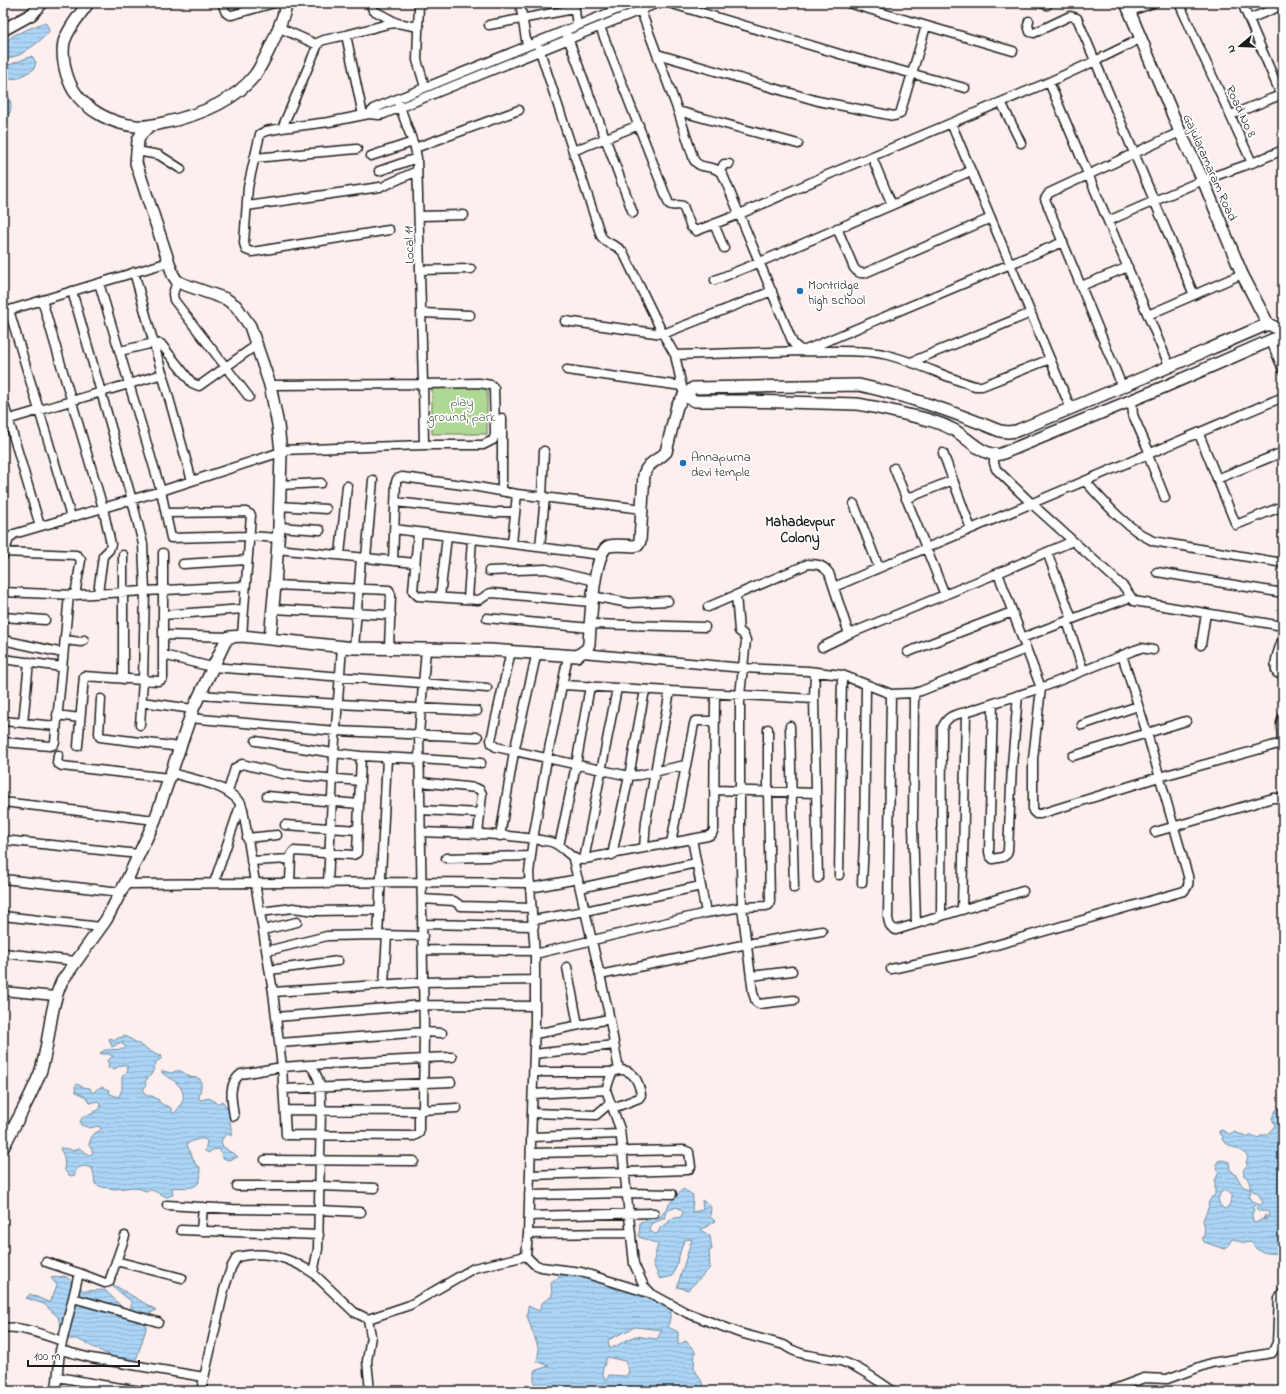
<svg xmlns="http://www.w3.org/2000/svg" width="1286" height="1394" font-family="'Indie Flower',sans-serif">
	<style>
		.park { fill: #b0d895; stroke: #667a58 }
		.water { fill: url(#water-rules); stroke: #728b9f; fill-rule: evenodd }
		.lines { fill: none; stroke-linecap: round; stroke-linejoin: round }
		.street-casing { stroke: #1c1c1c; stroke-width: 11 }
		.secondary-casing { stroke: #1c1c1c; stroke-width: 14 }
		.street { stroke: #fff; stroke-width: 8 }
		.secondary { stroke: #fff; stroke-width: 11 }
		.poi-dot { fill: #1f6fb2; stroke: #fff; stroke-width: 1.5 }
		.labels { text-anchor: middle; stroke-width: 3.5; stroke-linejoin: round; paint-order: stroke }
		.street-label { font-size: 13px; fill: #1c1c1c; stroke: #fff }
		.poi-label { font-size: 13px; fill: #1c1c1c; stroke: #fff; text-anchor: start }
		.park-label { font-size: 13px; fill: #505e46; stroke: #fff }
		.neighbourhood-label { font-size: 14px; font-weight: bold; fill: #1c1c1c; stroke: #fff }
	</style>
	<defs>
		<pattern id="water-rules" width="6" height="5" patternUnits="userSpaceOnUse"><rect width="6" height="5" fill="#abd5f6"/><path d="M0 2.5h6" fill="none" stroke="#93b6d2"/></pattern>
	</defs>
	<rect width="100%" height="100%" fill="#fdefed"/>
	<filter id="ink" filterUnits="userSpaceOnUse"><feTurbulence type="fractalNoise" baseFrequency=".025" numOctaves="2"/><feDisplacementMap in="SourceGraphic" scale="8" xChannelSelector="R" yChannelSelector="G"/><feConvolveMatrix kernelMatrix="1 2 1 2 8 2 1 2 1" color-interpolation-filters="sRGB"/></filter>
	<g filter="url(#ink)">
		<path class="park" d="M487,383V434H432V385Z"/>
		<path class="water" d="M45,22L48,27L49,31C43,40 30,48 21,54C16,57 10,56 7,61L9,65L32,56L36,62L34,69L18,78L3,80V44L14,35Z
			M3,94L8,95C13,104 12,115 3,121Z
			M124,1035L155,1054L159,1056L162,1055L161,1059L157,1061L151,1075L149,1076L145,1082L146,1084L143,1091L147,1096H152L159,1100V1102C163,1106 168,1105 172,1109V1113H175C177,1110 181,1106 182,1102C188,1088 172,1079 162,1073V1071L172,1073C181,1067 184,1074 190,1077C193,1078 196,1077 200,1079C203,1088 199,1090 199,1099L201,1100L209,1098L214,1101L217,1104L222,1101L224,1103L226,1107L229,1109L232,1116L230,1122L232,1135L231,1136L228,1134L225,1135L221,1141L223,1147L227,1149L228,1151L235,1154L238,1157L228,1160L221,1157L222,1154L219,1149L212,1150L209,1153L205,1151L207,1142L206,1140C200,1137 194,1141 188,1143L187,1145L196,1165L200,1167V1171L201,1172C200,1176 201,1178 199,1182C194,1191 180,1186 172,1188L173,1195L167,1197L152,1190L146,1191L134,1187L115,1189L102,1187L95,1184L94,1175L92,1168L84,1166L77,1168L75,1172V1175L71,1176C61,1171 66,1166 64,1157C63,1153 61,1152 60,1148L69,1149L73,1151L79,1148L89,1155L92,1154L93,1152L89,1145C90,1141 91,1137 94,1134C97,1131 99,1132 101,1129L99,1126L90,1128L81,1125L80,1122L83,1116L93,1114V1112L99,1110L101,1106L98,1101L90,1103L88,1101L86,1097L76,1092L75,1087L77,1084L83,1087L90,1088L91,1091L93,1093L97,1089L101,1087L109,1090L110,1094L119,1097L122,1089V1077L128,1071L127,1065H122L114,1069L111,1067L109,1069L108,1066L109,1064L107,1061L113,1056L108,1054H101L100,1053L105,1050L125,1049L126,1047L122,1044L123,1041L112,1047L109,1039L110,1038L115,1040L120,1037L121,1038Z
			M1283,1109V1253C1274,1254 1256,1254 1253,1244L1250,1242L1244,1243L1233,1239L1231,1240L1228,1247L1224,1249L1204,1242L1202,1237L1205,1235L1204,1232L1205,1229L1203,1220L1209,1206L1208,1204L1211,1198L1215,1195V1181L1219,1172L1216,1165L1218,1161L1222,1160L1229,1162L1230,1170C1239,1175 1238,1182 1244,1187C1246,1188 1248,1188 1250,1189L1251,1192L1249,1197L1252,1202L1258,1204L1260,1205L1263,1203L1258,1193L1253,1191L1252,1189L1250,1188V1185L1247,1177L1244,1176C1242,1169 1245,1168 1248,1164L1246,1163L1248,1157C1241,1148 1230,1148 1222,1140L1223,1136L1219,1133V1131L1222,1130L1229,1134L1234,1132L1249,1137L1252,1135L1258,1138L1262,1135H1267C1269,1131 1273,1129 1275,1125L1272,1118L1276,1110ZM1226,1190L1232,1194V1198L1228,1207L1224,1209L1220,1205L1218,1199L1221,1192ZM1254,1205L1260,1211L1267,1210L1270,1212L1269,1218L1265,1215L1263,1219L1266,1218V1220L1262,1219L1256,1223L1253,1222L1252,1214L1254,1209L1252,1208Z
			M683,1189L693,1195L692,1212L703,1210L702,1200L711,1207L710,1217L715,1221L701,1230L710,1236L712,1250H709L710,1268L688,1290L677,1287L692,1239L684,1240L673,1276L660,1279L653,1264L658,1244L639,1237L640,1222L661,1216L671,1202ZM677,1207L683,1212L681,1217L670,1219L668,1223L660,1228L658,1233L655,1234L650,1231L649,1228L652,1223L664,1219L666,1211Z
			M567,1272L591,1276L619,1291L620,1285L625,1286L672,1308L668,1327L678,1332V1345L686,1341L695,1351L694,1368L704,1386L702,1391H542L534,1387V1371L549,1366L537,1361L539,1350L527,1316L528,1306L539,1311L542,1303L552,1296L551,1282ZM635,1327L662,1330L657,1339L635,1336L610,1349L608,1340ZM607,1357L625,1361L629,1370L627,1376L609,1375L606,1381L602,1372Z
			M65,1276L84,1291L105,1290L126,1311L131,1310V1301L102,1278L156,1310L145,1316L146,1329L136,1360L127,1364L77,1339H65L58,1317L44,1304L26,1298L30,1294L50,1303L57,1285L51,1278Z"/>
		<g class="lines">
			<defs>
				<path id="street" d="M223,3C224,9 225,15 232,15L274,3
					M370,3L373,10L397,23
					M419,3L417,60L425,87
					M520,3L527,46
					M574,3L577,26
					M638,3L678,111L694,160C701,171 714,163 723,175L793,343L798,348L803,351C829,352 857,349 883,354C915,361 944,377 975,386H982L1050,359
					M669,3L843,55L965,88
					M848,3L1013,51
					M1040,3L1047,5
					M1179,3L1252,163
					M1242,3L1281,95
					M1131,11L1153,3
					M1249,19L1283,5
					M1029,21L1028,25L1030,32L1034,33L1070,16L1077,18L1194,295
					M489,25L574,9
					M600,27L669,204C673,207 678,204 683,206L691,227L696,231L740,214L825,176L1049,82L1095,61L1142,38
					M280,28L318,45
					M567,35L633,213
					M537,42L601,236C608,247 618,243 624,254L663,334L675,355L684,396
					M657,54L818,101L894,116L900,114L926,26
					M1049,82L1169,365
					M1001,102L1021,143
					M678,111L798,144
					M369,114L375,108L633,3
					M363,115L346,35L388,24L397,23L419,27
					M1231,115L1283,94
					M951,123L1071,409
					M282,128L319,42L324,40L346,35
					M415,148L519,110
					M137,151L159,155L181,169
					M573,151L639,125
					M371,156L413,142
					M872,157L892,205
					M254,158L357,149
					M379,171L417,158
					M720,171L724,164H729
					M386,185L417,171
					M247,206L380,187
					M419,216L464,215
					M1108,221L1203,180L1252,163L1283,150
					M714,224L724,248
					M837,228L854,268C857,272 860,274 865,273L991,218
					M389,230L252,252L246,250L244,243L248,187L260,134L266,131L282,128L329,122L369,114L379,115L384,114L658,3
					M420,270L471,269
					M134,272L192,481
					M715,280L760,262L971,171
					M177,281L173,294L174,300L249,397
					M99,283L161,491L171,538L248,536L278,538
					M1081,286L1128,267
					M72,291L132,500L143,544L145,591L143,680L140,725
					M42,300L103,508L111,544L109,550L103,556L98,593
					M9,310L71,517
					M3,312L169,262
					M422,313L470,315
					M1148,315L1242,274
					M565,321L663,334L772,291
					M1271,341L1283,370
					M120,351L154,343L161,344L192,383L199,386L258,344
					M675,355L803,351L1063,242
					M911,362L1031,313
					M567,370L682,386
					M270,385L423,384L417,158L415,148L397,99
					M1122,386L1045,199L1049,193L1180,132
					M3,401L40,526
					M1132,401L1133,415L1150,454
					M3,421L163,374
					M1199,434L1236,525L1283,506
					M281,450L424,445H483L493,440L495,435L494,388L491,385L479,383L423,384L424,445
					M943,453L971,529
					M1148,455L1165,498
					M994,456V463L996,469L1032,504L1124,587L1134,601L1283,626
					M894,468L945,595
					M1217,479L1283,452
					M1085,481C1105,503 1126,528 1153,541L1283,563
					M280,485L321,483
					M502,491V418
					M517,494L643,509
					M542,497L544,451
					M906,499L953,480
					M395,502L496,513L499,512H515
					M854,504L879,568
					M279,506L326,509
					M166,513L246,512L251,515L242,636
					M279,527L320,530
					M394,529L601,555
					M418,532L413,591L418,596L478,600C484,599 486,593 492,593L591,602
					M540,547L545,497
					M277,549L415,563
					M3,552L76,555L78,556L81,560L75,595
					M1047,552L1072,619
					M340,555L347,486
					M3,556L9,539L14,534L161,491L281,452
					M366,558L373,480
					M393,561L396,482L397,479L402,477L478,487L517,494L512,544
					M183,564L247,560
					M489,571L546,569L595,581
					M1157,572L1283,593
					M998,573L1041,688L1033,759V811L1036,814H1040L1159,777L1282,743L1281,723L1283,717
					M275,585L389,590L391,595L389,648
					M834,587L1283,397
					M3,592L75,595L145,591L245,586
					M592,596L629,603L668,601
					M440,597L447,536
					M468,599L472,539
					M708,607L808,564C818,564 823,565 829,573L849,634
					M273,609L391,615
					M163,615L243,609
					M3,617L45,620
					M487,618L590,628
					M1067,621L1083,670
					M590,624L705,627
					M163,635L229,637
					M1283,637C1280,648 1272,663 1277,673L1283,674
					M1022,638L1131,597
					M3,640L63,653
					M65,640L81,642L84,640
					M1201,645L1206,613
					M822,647L849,634L998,573L1073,541
					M354,648L361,558
					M511,651L491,740L492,744L496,747L629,776L640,775L685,765
					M908,652L1012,612
					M583,653L743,668L808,671L842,675L891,694L914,693L921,691L1026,649
					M163,655L212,667L487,688
					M3,659L62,667
					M123,679V555
					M563,685L814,699L818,878
					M914,693L913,825L916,924
					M891,694L888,918C889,925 890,927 896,930L1023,891
					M199,695L339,704L477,711
					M101,699L99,733L100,737L180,747
					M814,699L815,672
					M142,702L193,709
					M993,704L989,852L990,856L993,859L1003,857L1007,854L1008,850L1012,765L1018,695
					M57,715L80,718
					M189,718L336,731L478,737
					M3,721L56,726
					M23,723L29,662
					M1082,725L1138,706
					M790,726L794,888
					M768,729V792L770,901L769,905L766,906L742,907L753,993L756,1002L759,1004L794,1000
					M256,741L334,753L361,756L420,759L481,763
					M3,742L50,746L53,745L55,742L69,595
					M78,746L84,676L158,681L161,680L163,678V553
					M58,755L57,763L62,766L169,778
					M1073,756L1186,721
					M171,773C193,779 235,786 243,809L273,992L282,1067L286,1135L414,1136L419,1133V1111
					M420,782L476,788L480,790L482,794L478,835
					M714,790L816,793
					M228,791L235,768L242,764L283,774L360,781
					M267,796L359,804
					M3,802L155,820
					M421,810L480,813
					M285,825L358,830
					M421,832C463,834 510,833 551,842C563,845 568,857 579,860L708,836L712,834L714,829L715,694
					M1155,832L1273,798H1283
					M500,836L514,752L537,652
					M247,838L277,835
					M692,839L706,913
					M3,840L139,854
					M671,843L694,724L695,721H714
					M559,846L576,765L590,686
					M644,848L646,821L670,691
					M612,855L629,776L645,690
					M446,858L530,856
					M573,859L608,1010L619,1070L613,1072L610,1078L606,1090L620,1129L634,1264L644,1286L650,1292
					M584,860L617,688
					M251,861L291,859
					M839,875L842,675
					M3,879L121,892
					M214,883L241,803
					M290,883L291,855L294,851L353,855L357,853L361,756
					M862,883L864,844L866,685
					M125,884L422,882L530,883
					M328,884L334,753L342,647
					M530,888L578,879
					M580,888L696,863
					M422,899L454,901L461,906L532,908
					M962,910L966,712L1041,688L1135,650L1141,648L1153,650
					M260,912L293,908L316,911L380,910
					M3,916L101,927
					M941,916L942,728C948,715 954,715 966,712
					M534,920L585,911L701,886
					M422,924L534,926
					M263,930L297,922
					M378,935L387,758
					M423,950L535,951
					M267,951L327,936L378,935L423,936
					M3,953L76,961
					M535,954L706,913L742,907L740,828V695L746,640L743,634L739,631L736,595
					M567,967L578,1025
					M891,969L972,952L1184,891C1189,886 1189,883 1188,876L1147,733L1122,655
					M270,970L338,961
					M600,975L747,944L822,931
					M751,976L792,971
					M384,984L387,935
					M3,991L55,996
					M273,992L423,982L535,980
					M276,1017L423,1005L535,1006
					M535,1034L609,1019
					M280,1043L424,1032L419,734L426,649
					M534,1054L614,1045
					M424,1058L452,1057
					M309,1065L424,1059
					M534,1072H613
					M284,1089L451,1082
					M533,1094L606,1090
					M613,1108L639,1098L641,1095C639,1082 634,1069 619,1070
					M285,1110L419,1111L422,1110L423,1106L424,1032L442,1033
					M422,1110L457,1108
					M532,1113L596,1115L610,1103
					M531,1137L620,1134
					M265,1160L414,1161
					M530,1175L688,1170L691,1167L689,1152L684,1150L531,1153
					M237,1186H320L375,1188
					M529,1195L627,1193L672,1194
					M167,1205L233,1209L319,1210L361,1212
					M529,1216L654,1213
					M181,1230L319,1235
					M201,1231L203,1207
					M528,1234L631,1233
					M526,1256L528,1234L535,1020V954L529,873L533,839L547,759L568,656
					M116,1261L182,1278
					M46,1262L79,1273L60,1351L56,1391
					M79,1273L105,1283L109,1282L125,1236
					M313,1273L354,1312L368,1319L410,1305L474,1268L526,1256L534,1264L541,1267L581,1272L652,1294L687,1313L740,1333L784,1345C800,1357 821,1356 840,1361C859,1366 876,1380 893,1391
					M73,1298L158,1322
					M368,1319L371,1336L367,1361L370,1391
					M3,1328C18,1325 48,1336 62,1341
					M60,1350L91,1358L204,1377
					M58,1377L102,1385L141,1391
					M201,1391L224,1290L231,1268L237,1257C265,1250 289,1257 313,1273L318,1249L321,1110C321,1093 322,1077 309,1065L282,1067L241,1074C227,1084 232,1101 234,1116
					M1109,1391L1144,1378L1167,1379L1211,1363L1272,1353L1277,1343L1279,1298L1283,1291"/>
				<path id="secondary" d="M88,3C80,15 68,28 64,42C61,58 66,78 74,91C87,111 113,124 136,126C145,127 154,125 163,123C196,116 233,103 255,75C260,68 263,61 267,54C276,36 282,22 287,3
					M1126,3L1180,132L1203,180L1242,274L1268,324L1283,331
					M3,30L32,14L42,3
					M149,126L142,133L138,140L136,163L173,275L177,281L183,284L226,299L236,306L250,326L270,385L278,425L281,452L279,527L275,585L270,639
					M684,396L695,401H746L856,404C872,406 888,410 904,414C921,418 938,421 954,430C968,438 984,458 1001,454L1164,387L1283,335
					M3,1148C15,1123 32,1096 41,1070C50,1041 49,1009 62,981L106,920L125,884L155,820L193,709L225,642L229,637L242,636L354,648L490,650L577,656L587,649L589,644C590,629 593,550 609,546C616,544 627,546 634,546L638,545L640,541L644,474C648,462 659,460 666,452L677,406L684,396L693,388L859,385C908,396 954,412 1000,431L1008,432L1016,431C1100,397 1184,360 1268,324"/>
			</defs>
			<use href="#street" class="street-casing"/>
			<use href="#secondary" class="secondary-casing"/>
			<use href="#street" class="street"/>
			<use href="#secondary" class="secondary"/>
		</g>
	</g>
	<g class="poi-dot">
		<circle cx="800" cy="291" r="4"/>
		<circle cx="683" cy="463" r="4"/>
	</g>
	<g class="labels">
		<g class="street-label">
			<text transform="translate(1242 111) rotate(65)" y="5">Road No 8</text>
			<text transform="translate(1211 167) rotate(66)" y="5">Gajularamaram Road</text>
			<text transform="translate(408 245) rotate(-92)" y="5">Local 11</text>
		</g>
		<g class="poi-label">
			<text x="808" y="289">Montridge<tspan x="808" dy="15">high school</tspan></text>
			<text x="691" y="461">Annapurna<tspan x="691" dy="15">devi temple</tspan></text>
		</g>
		<g class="park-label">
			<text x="462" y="406">play<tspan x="462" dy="15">ground, park</tspan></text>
		</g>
		<g class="neighbourhood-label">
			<text x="800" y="526">Mahadevpur<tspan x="800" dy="16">Colony</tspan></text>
		</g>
	</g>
	<rect width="1286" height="1394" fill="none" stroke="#fff" stroke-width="16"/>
	<rect x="8" y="8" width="1270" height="1378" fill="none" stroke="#1c1c1c" stroke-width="1.5" filter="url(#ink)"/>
	<g transform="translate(1240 46) rotate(251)" stroke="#ffffff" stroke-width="3" paint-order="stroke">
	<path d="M0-3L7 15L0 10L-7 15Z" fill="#1c1c1c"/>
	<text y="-6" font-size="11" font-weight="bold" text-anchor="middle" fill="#1c1c1c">N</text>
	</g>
	<path d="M28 1360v6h111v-6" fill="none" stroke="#1c1c1c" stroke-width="2"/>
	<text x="34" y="1360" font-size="12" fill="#1c1c1c" stroke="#ffffff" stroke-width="3" paint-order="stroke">100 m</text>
</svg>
